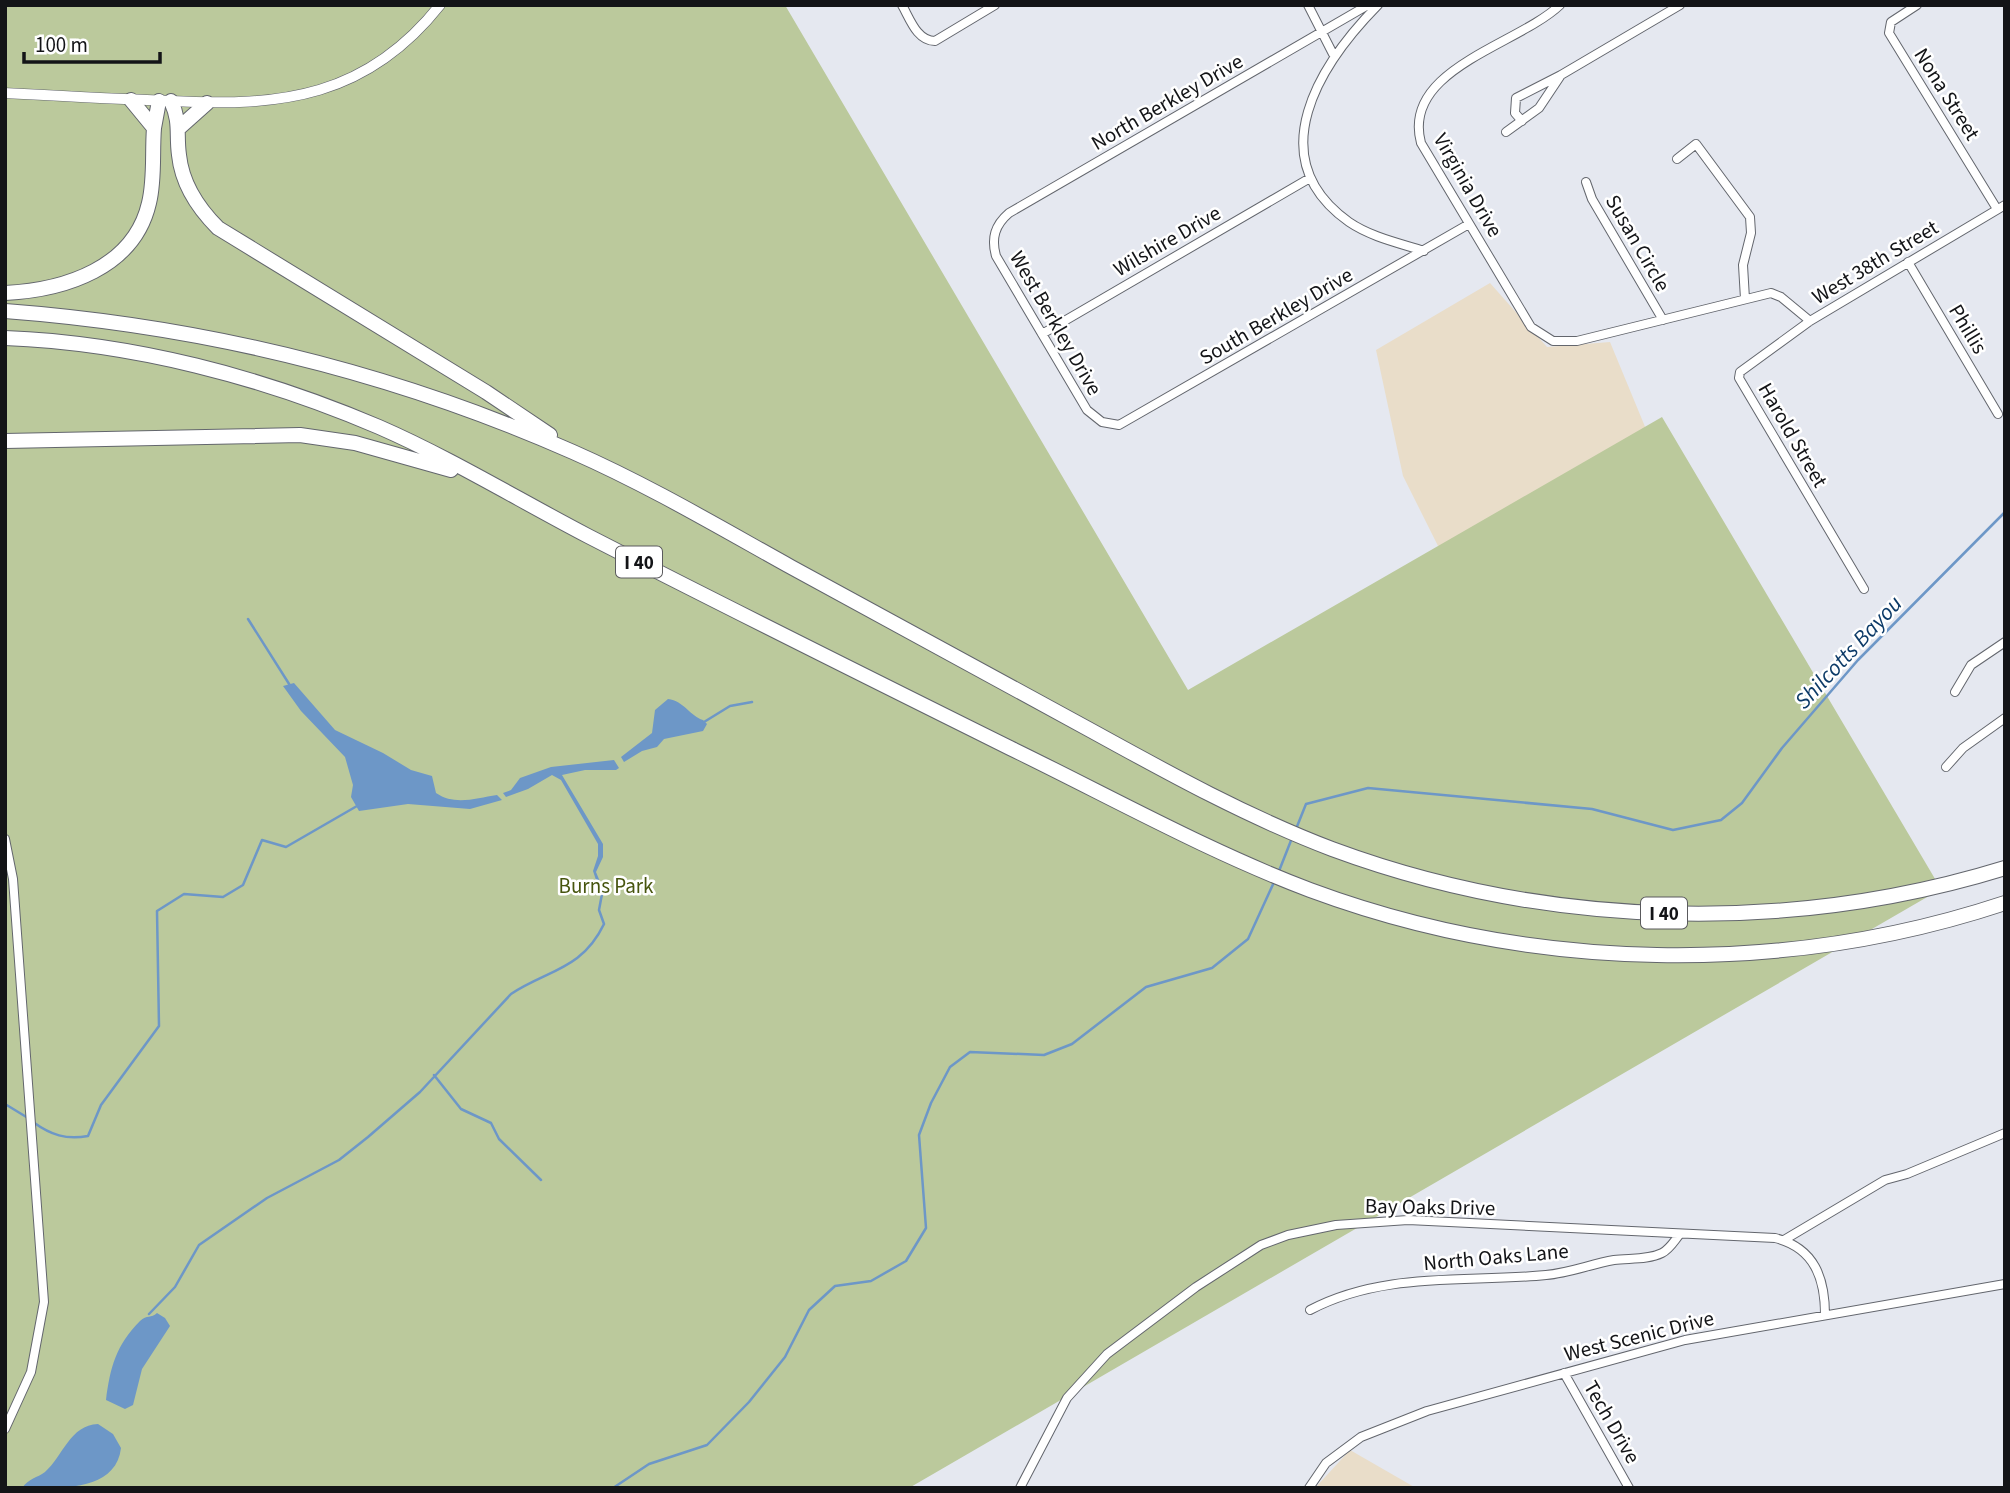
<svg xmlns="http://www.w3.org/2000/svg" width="2010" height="1493" font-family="'Source Sans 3',sans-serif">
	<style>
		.education { fill: #e9ddc9 }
		.green { fill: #bbc99c }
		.water { fill: #6d97c7 }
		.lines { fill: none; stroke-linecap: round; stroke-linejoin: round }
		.stream { stroke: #6d97c7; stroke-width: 2.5 }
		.minor-casing { stroke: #63666d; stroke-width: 10 }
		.tertiary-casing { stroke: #63666d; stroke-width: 11 }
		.motorway-casing { stroke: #63666d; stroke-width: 16 }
		.minor { stroke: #fff; stroke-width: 8 }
		.tertiary { stroke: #fff; stroke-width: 10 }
		.motorway { stroke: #fff; stroke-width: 14 }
		.labels { text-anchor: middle; stroke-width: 5; stroke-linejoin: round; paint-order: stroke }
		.shield { fill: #fff; stroke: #5a5a5d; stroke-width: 2 }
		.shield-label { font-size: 19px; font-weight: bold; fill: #131417 }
		.street-label { font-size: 21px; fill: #131417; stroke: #fff }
		.park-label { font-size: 21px; fill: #47550f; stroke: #fff }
		.water-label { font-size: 23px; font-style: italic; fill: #0d3b68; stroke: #fff }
	</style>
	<rect width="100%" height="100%" fill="#e5e8f0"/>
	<path class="education" d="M1490,283L1547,347L1610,342L1653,446L1442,554L1403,476L1376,350Z
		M1350,1450L1416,1488H1315Z"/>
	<path class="green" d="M5,5H785L1188,690L1662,417L1941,889L909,1488H5Z"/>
	<path class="water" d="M294,683L335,730L383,753L411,770L432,776L436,793C455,806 476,798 497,795L502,800L470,809L408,804L359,811L351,797L353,785L345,757L301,711L283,686Z
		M668,699C684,701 690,716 703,720L707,724L703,731L664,739L657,747L642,751L624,762L621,757L652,733L655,710Z
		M614,760L619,768L616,770H585L562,775L603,844V857L596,872L603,889L602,898L593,871L598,856V844L561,780L552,775L528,789L506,797L503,793L511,790L520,778L551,767Z
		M157,1313L165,1318L170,1326L142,1369L133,1405L125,1409L106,1400C110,1368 116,1345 140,1321C147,1314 151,1319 157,1313Z
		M98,1424L113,1434L121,1448C116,1493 55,1488 22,1488C29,1478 37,1478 45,1472C63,1456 70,1425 98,1424Z"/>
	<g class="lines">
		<path class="stream" d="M248,619L291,687
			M704,722L730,706L752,702
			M1296,829L1306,804L1368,788L1592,809L1673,830L1721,820L1742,803L1782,748L1858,660L2005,512
			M1279,871L1292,838
			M434,1075L461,1109L491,1123L499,1139L541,1180
			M5,1104L28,1118
			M33,1122C51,1135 66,1140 88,1136L101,1105L159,1026L157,911L184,894L223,897L243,885L262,840L286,847L357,806
			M149,1314L175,1287L199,1245L267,1198L339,1160L368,1137L420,1092L511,994C547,970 582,970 604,924L599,910L602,894
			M613,1488L649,1464L707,1445L749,1402L785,1357L809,1310L835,1286L871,1281L906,1261L926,1228L919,1135L931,1103L950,1067L970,1052L1044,1055L1072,1044L1146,987L1212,968L1248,939L1275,880"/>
		<defs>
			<path id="minor" d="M902,5C910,19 917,41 935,41L995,5
				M1308,5L1333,54
				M1368,5L1009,213C995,225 991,238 996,256L1087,410L1102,422L1119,425L1469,224
				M1378,5C1320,64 1259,158 1349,222C1371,237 1399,243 1424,251
				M1560,5C1518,45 1401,69 1421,143L1531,327L1553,341H1577L1771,293L1781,297L1810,321
				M1917,5L1891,22L1889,33L1997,209
				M1522,121L1515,113L1516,98L1561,75
				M1506,132L1539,108L1561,75L1680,5
				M1677,159L1696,144L1750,217L1751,233L1743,265L1745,299
				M1586,182L1592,199L1663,320
				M1908,262L1998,414
				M1042,334L1310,178
				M1864,589L1739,378L1740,372L1810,321L2005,205
				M1955,692L1971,665L2005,642
				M1946,767L1963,748L2005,718
				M5,839L13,879L44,1302L31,1372L5,1429
				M1784,1240L1885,1180L1907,1174L2005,1133
				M1310,1310C1384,1271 1466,1283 1546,1275C1569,1273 1591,1264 1614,1260C1629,1258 1648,1260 1662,1253C1670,1249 1674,1241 1680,1234
				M1564,1373L1629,1488
				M1020,1488L1067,1398L1107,1354L1196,1287L1261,1245L1288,1235L1336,1225L1408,1220L1775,1238C1815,1248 1825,1279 1825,1315
				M1309,1488L1326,1463L1361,1437L1427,1411L1685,1340L2005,1284"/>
			<path id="tertiary" d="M5,93C61,96 116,99 171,101C282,107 367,97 440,5"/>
			<path id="motorway" d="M171,101C181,123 176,133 179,155C182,184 198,208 218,228L486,392L550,435
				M154,128L159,101
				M179,128L207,103
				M5,293C65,290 134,268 149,203C155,179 152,153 154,128L131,100
				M5,311C203,326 392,372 573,452C648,485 719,527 791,567C891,622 991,677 1092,731C1170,774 1248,817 1332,849C1545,928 1788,935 2005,868
				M5,338C133,343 262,377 379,427C450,458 519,500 588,536C728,608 869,678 1010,748C1109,796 1207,851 1310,890C1531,972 1782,977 2005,903
				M5,441L300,435L355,443L451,470"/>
		</defs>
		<use href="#minor" class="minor-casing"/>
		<use href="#tertiary" class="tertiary-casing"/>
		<use href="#motorway" class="motorway-casing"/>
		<use href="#minor" class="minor"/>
		<use href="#tertiary" class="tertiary"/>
		<use href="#motorway" class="motorway"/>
	</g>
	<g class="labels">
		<g class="shield">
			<rect x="616" y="546.5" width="46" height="31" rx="5"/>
			<rect x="1641" y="897.5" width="46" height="31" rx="5"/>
		</g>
		<g class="shield-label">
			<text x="639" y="569">I 40</text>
			<text x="1664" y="920">I 40</text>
		</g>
		<g class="street-label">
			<text transform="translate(1947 94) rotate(58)" y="7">Nona Street</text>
			<text transform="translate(1167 102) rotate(-30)" y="7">North Berkley Drive</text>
			<text transform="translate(1468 185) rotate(60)" y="7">Virginia Drive</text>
			<text transform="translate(1167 241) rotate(-30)" y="7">Wilshire Drive</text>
			<text transform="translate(1638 243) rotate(60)" y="7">Susan Circle</text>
			<text transform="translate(1875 262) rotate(-31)" y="7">West 38th Street</text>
			<text transform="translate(1276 316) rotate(-30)" y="7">South Berkley Drive</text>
			<text transform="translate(1056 323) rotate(60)" y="7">West Berkley Drive</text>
			<text transform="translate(1968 329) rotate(59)" y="7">Phillis</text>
			<text transform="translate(1793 435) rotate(60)" y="7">Harold Street</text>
			<text transform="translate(1430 1207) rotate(1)" y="7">Bay Oaks Drive</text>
			<text transform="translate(1496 1257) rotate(-5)" y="7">North Oaks Lane</text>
			<text transform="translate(1639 1336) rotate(-14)" y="7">West Scenic Drive</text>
			<text transform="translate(1612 1422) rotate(60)" y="7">Tech Drive</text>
		</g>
		<g class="park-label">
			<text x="606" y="893">Burns Park</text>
		</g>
		<g class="water-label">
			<text transform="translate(1848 652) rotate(-47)" y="8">Shilcotts Bayou</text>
		</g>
	</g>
	<rect width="2010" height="1493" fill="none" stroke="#131417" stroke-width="14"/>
	<path d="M24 52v10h136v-10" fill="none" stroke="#131417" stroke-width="3.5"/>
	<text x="35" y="52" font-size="21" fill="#131417" stroke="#ffffff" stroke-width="5" paint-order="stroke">100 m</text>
</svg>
